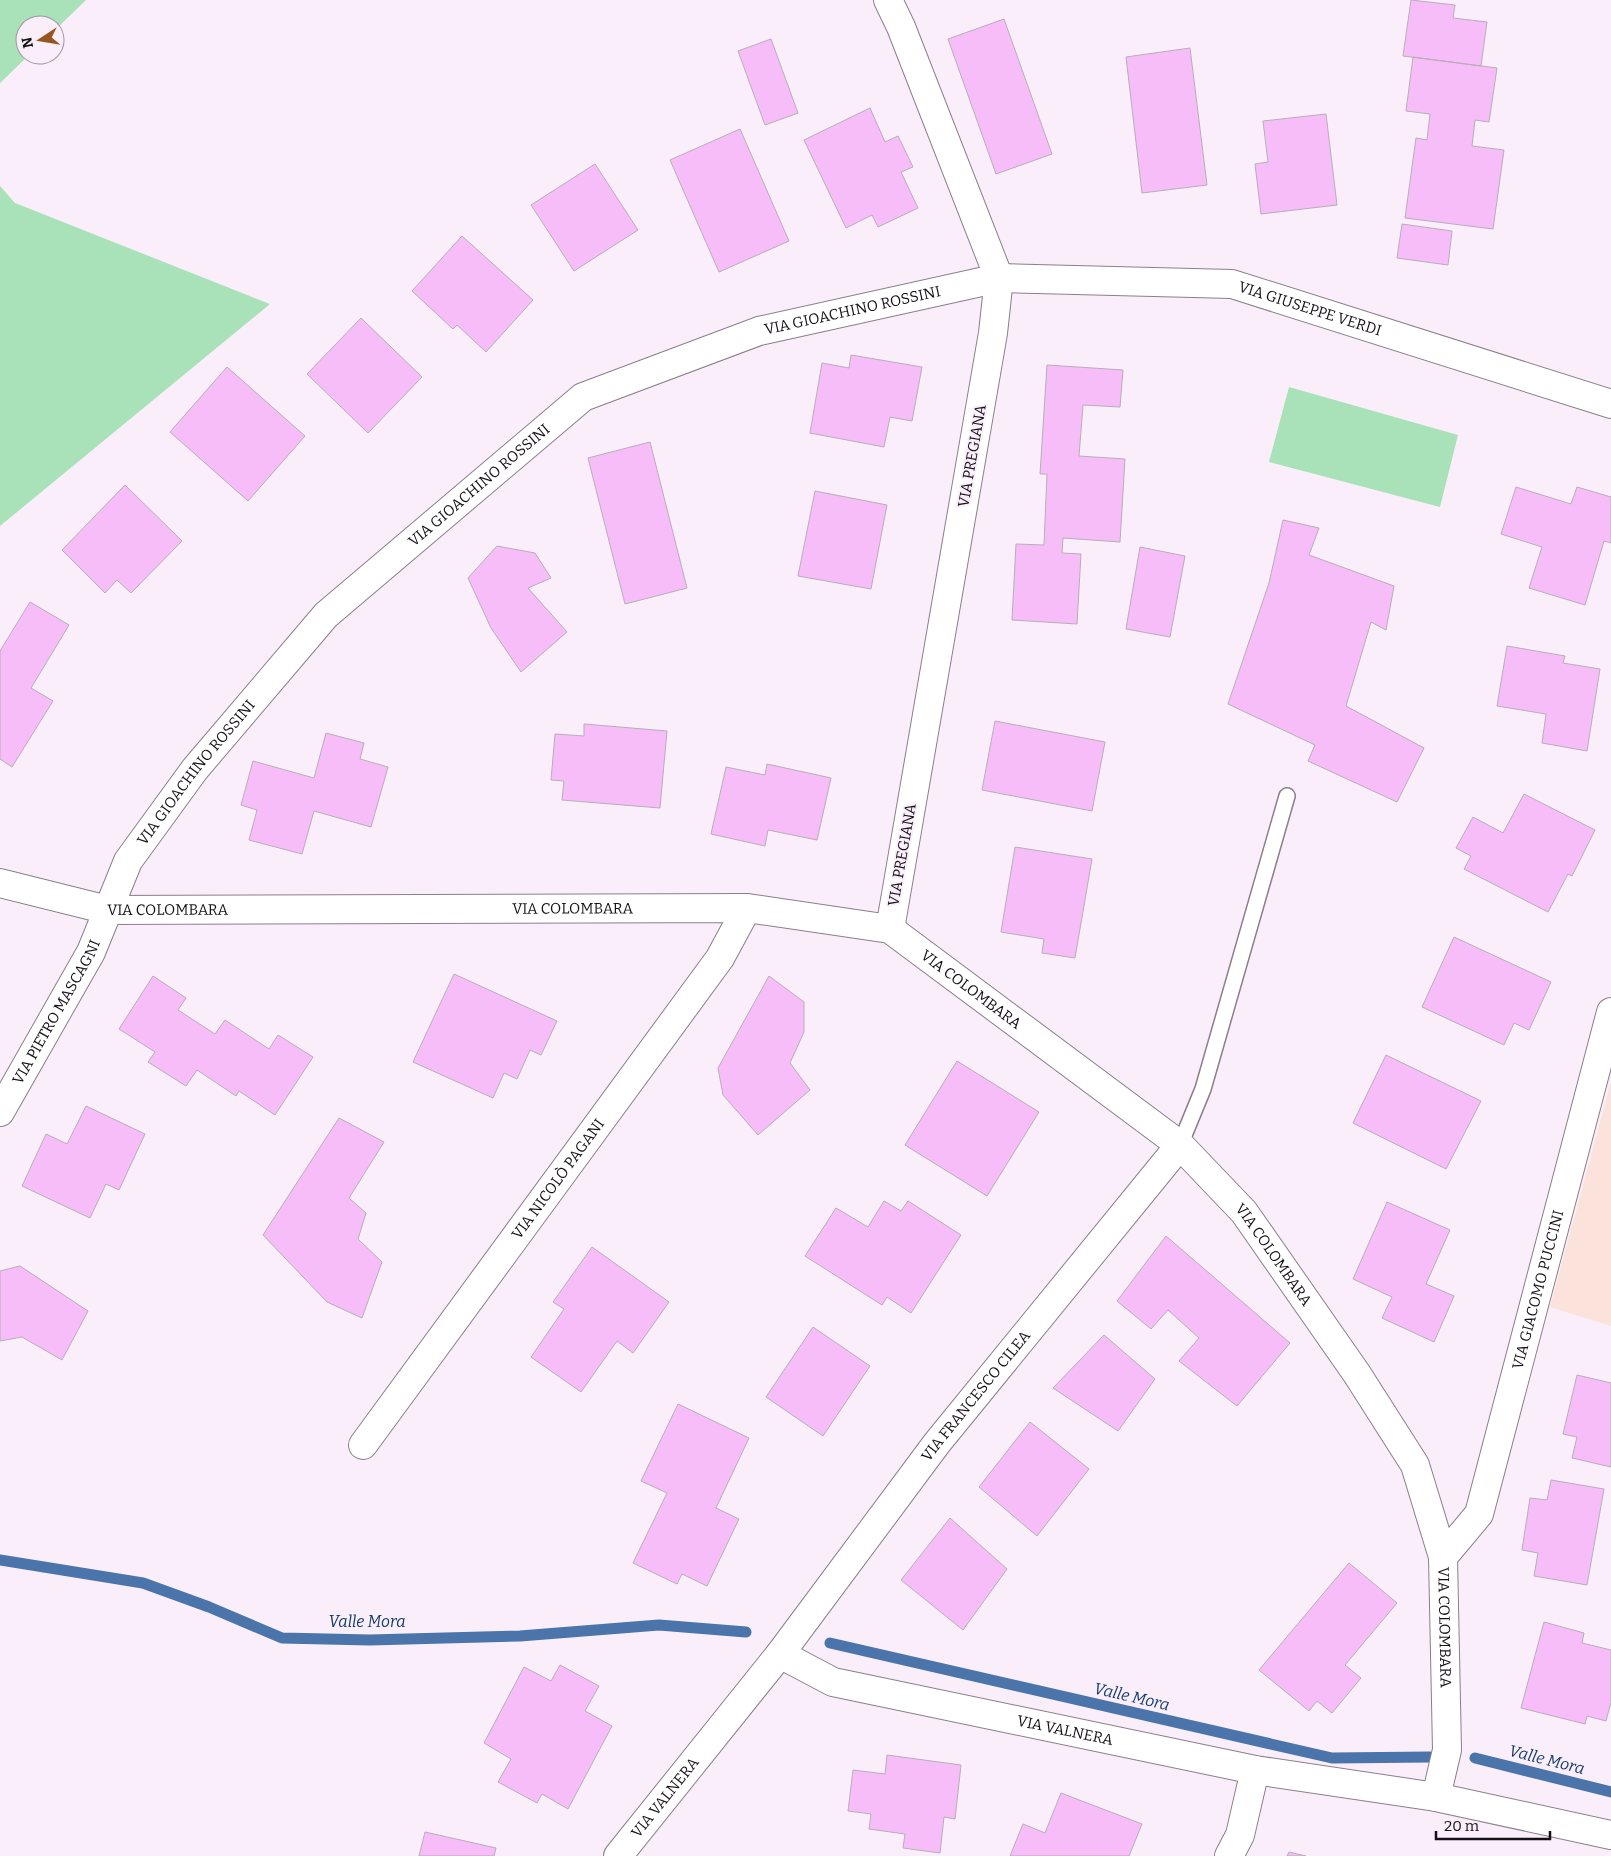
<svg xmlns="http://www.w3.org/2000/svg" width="1611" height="1856" font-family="Bitter,serif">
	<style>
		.education { fill: #fbe2da }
		.green { fill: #a9e2b8 }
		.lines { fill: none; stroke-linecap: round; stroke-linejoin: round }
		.stream { stroke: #4a74aa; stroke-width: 11 }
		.building { fill: #f7bdf9; stroke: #b8adb9 }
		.lane-casing { stroke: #8a7f8a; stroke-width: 18 }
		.street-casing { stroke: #8a7f8a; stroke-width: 30 }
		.secondary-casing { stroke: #8a7f8a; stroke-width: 30 }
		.lane { stroke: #fff; stroke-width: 15 }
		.street { stroke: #fff; stroke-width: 28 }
		.secondary { stroke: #fff; stroke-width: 28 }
		.labels { text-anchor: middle; stroke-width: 4; stroke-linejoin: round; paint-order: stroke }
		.street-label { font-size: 15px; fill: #151116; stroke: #faeefa }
		.water-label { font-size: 16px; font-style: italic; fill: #123c6c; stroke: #faeefa }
	</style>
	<rect width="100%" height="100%" fill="#faeefa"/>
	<path class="education" d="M1611,1082V1326L1550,1307Z"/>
	<path class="green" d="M0,0H86L55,30V25H25V55H29L0,83Z
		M0,186L15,203L270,304L0,526Z
		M1289,387L1458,435L1440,507L1269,462Z"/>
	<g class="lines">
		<path class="stream" d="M0,1560L143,1583L209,1607L282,1638L370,1640L520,1636L659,1625L746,1632
			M830,1643L1332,1758L1430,1757
			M1475,1758L1611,1792"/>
	</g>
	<path class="building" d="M1411,0L1455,5L1453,18L1487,22L1481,66L1403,56Z
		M1004,19L1052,154L996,174L948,39Z
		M771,39L798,113L765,125L738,51Z
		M1190,48L1207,185L1142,193L1126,57Z
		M1413,57L1497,68L1489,122L1475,120L1472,146L1504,150L1493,229L1405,218L1416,138L1427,140L1430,114L1406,111Z
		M870,108L885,142L898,136L913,167L901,172L918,208L878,227L872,215L846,228L804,140Z
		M1326,114L1337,205L1261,214L1255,164L1268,162L1263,121Z
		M740,129L789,241L719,272L670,160Z
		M595,164L638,230L574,271L531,205Z
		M1402,224L1452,231L1448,265L1397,258Z
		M462,236L533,300L486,352L457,325L453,329L412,291Z
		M361,318L422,377L368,433L307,374Z
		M851,355L922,367L912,421L890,417L884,447L810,433L822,363L849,368Z
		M1047,365L1123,370L1120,407L1083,405L1079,456L1125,459L1120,542L1063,538L1062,553L1081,554L1077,624L1012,620L1016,544L1044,545L1047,474H1040Z
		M227,367L305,436L248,501L170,432Z
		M650,442L687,588L625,604L588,458Z
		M125,485L182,541L131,593L117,580L105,593L62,550Z
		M1516,487L1571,504L1577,487L1611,497V543L1604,541L1585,605L1529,588L1542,547L1501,534Z
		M815,491L887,505L871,589L798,576Z
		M1283,520L1319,528L1309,555L1394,586L1386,630L1371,622L1346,706L1424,748L1397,802L1308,761L1315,745L1228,704L1269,583Z
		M497,546L535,553L551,578L528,588L567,632L521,672L491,628L468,578Z
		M1140,547L1185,556L1170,637L1126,629Z
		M30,602L69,625L31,688L53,701L12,767L0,759V651Z
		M1507,646L1565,656L1563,663L1600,669L1587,751L1542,743L1546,714L1497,706Z
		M995,721L1105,742L1092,811L982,790Z
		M584,724L667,731L660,808L562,800L564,781L551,780L555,734L584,736Z
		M326,733L364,743L360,759L388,767L371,827L314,811L302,854L249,840L257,810L241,805L253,761L314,778Z
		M767,764L831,778L817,840L768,830L765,846L711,834L726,767L765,775Z
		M1524,794L1595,830L1572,876L1568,874L1548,912L1464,869L1471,856L1456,848L1473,817L1503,833Z
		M1015,847L1092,859L1075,958L1042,953L1044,939L1001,932Z
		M1454,937L1551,982L1529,1030L1514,1023L1504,1045L1422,1007Z
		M454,974L557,1021L541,1055L530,1050L517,1079L504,1073L493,1098L413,1062Z
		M153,976L186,998L178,1010L215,1034L225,1020L269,1049L278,1035L313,1057L275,1115L239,1091L236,1096L197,1070L186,1086L148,1062L155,1052L119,1029Z
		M769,976L804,1002V1032L790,1063L810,1090L758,1135L723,1095L718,1068Z
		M1386,1055L1481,1101L1446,1169L1353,1123Z
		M957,1061L1039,1112L987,1196L905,1145Z
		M86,1106L145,1134L119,1190L106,1184L90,1218L22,1186L46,1134L67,1144Z
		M339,1118L384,1142L349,1198L366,1213L358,1239L382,1262L362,1318L327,1302L263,1235Z
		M884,1201L901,1211L908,1201L961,1235L911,1313L887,1297L882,1305L805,1256L836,1208L868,1227Z
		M1387,1202L1450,1230L1426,1284L1454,1296L1434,1342L1382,1318L1392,1297L1353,1279Z
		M1166,1236L1290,1343L1237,1406L1179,1361L1199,1338L1168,1310L1151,1329L1117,1301Z
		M592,1247L669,1302L633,1353L617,1341L581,1392L531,1357L564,1309L553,1302Z
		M20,1266L88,1311L62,1360L22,1337L0,1341V1271Z
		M813,1327L870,1366L823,1436L766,1397Z
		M1104,1335L1155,1379L1118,1431L1053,1388Z
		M1577,1375L1611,1383V1467L1572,1458L1577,1437L1563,1434Z
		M678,1404L749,1438L716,1508L739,1519L707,1586L682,1574L677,1584L633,1563L667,1493L641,1481Z
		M1030,1422L1089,1469L1037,1536L979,1487Z
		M1551,1480L1604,1489L1587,1585L1534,1576L1538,1553L1522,1550L1530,1498L1547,1500Z
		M950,1518L1007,1569L963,1630L901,1580Z
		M1349,1563L1397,1603L1345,1665L1361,1678L1332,1713L1317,1701L1309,1711L1259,1670Z
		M1544,1622L1584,1633L1582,1643L1611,1650V1702L1606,1721L1587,1716L1585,1724L1521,1708Z
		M560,1665L599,1686L585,1711L612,1726L568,1809L542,1794L537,1803L498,1782L511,1759L484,1743L524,1667L551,1681Z
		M887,1755L961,1765L955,1819L944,1817L940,1853L903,1848L905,1834L869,1829L871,1814L848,1811L853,1770L885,1774Z
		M1061,1793L1142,1824L1129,1856H1010L1023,1824L1045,1833Z
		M425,1832L496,1848L494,1856H419Z
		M1289,1852L1306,1856H1287Z"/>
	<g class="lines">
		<defs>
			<path id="lane" d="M1180,1145L1203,1089L1287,796"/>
			<g id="street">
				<path d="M888,0L901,27L999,278L993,333L890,929"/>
				<path id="s1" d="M0,883L108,910L747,908L890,929L1180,1145L1244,1212L1357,1374L1415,1465L1443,1557L1447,1750L1436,1797"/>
				<path id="s2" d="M0,1112L91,952L128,861L195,769L326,615L583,397L759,331L999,278L1232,284L1611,404"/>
				<path id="s3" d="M363,1445L720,958L747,908"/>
				<path id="s4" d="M1443,1557L1479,1514L1611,1012"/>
				<path id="s5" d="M780,1654L937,1443L1180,1145"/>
				<path d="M1229,1856L1240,1835L1255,1770"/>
			</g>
			<g id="secondary">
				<path id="s6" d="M618,1856L780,1654L833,1682L1255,1770L1436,1797L1611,1835"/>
			</g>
		</defs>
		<use href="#lane" class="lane-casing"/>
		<use href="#street" class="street-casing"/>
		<use href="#secondary" class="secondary-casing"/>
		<use href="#lane" class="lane"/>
		<use href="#street" class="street"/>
		<use href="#secondary" class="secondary"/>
	</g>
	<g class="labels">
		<g class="street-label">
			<text dy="5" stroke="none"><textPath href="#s2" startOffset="1684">VIA GIUSEPPE VERDI</textPath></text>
			<text dy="5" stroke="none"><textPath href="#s2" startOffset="1219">VIA GIOACHINO ROSSINI</textPath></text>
			<text transform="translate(972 456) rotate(-80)" y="5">VIA PREGIANA</text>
			<text dy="5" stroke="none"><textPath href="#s2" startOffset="799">VIA GIOACHINO ROSSINI</textPath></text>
			<text dy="5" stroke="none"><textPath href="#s2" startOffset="394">VIA GIOACHINO ROSSINI</textPath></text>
			<text transform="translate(902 855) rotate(-80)" y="5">VIA PREGIANA</text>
			<text dy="5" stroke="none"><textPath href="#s1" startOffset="171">VIA COLOMBARA</textPath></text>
			<text dy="5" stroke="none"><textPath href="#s1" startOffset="576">VIA COLOMBARA</textPath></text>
			<text dy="5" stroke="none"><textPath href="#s1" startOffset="996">VIA COLOMBARA</textPath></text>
			<text dy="5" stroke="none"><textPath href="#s2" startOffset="115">VIA PIETRO MASCAGNI</textPath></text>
			<text dy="5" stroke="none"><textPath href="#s3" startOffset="330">VIA NICOLÒ PAGANI</textPath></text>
			<text dy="5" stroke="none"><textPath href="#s1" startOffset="1401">VIA COLOMBARA</textPath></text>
			<text dy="5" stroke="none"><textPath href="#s4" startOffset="288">VIA GIACOMO PUCCINI</textPath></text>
			<text dy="5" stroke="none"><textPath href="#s5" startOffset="324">VIA FRANCESCO CILEA</textPath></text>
			<text dy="5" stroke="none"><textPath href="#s1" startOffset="1821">VIA COLOMBARA</textPath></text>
			<text dy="5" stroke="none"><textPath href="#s6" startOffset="556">VIA VALNERA</textPath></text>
			<text dy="5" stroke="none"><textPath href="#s6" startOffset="75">VIA VALNERA</textPath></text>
		</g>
		<g class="water-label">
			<text x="367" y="1627">Valle Mora</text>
			<text transform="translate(1132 1696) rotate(13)" y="6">Valle Mora</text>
			<text transform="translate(1547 1759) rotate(14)" y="6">Valle Mora</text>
		</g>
	</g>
	<g transform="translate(40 40) rotate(258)"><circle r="24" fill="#faeefa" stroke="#9e969f"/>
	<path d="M0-4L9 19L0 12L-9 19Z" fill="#95561f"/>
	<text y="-8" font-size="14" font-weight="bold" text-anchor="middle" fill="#151116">N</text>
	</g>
	<path d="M1436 1831v8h114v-8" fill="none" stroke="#151116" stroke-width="2.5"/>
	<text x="1444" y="1831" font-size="15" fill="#151116" stroke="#faeefa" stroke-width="4" paint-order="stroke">20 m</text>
</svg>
